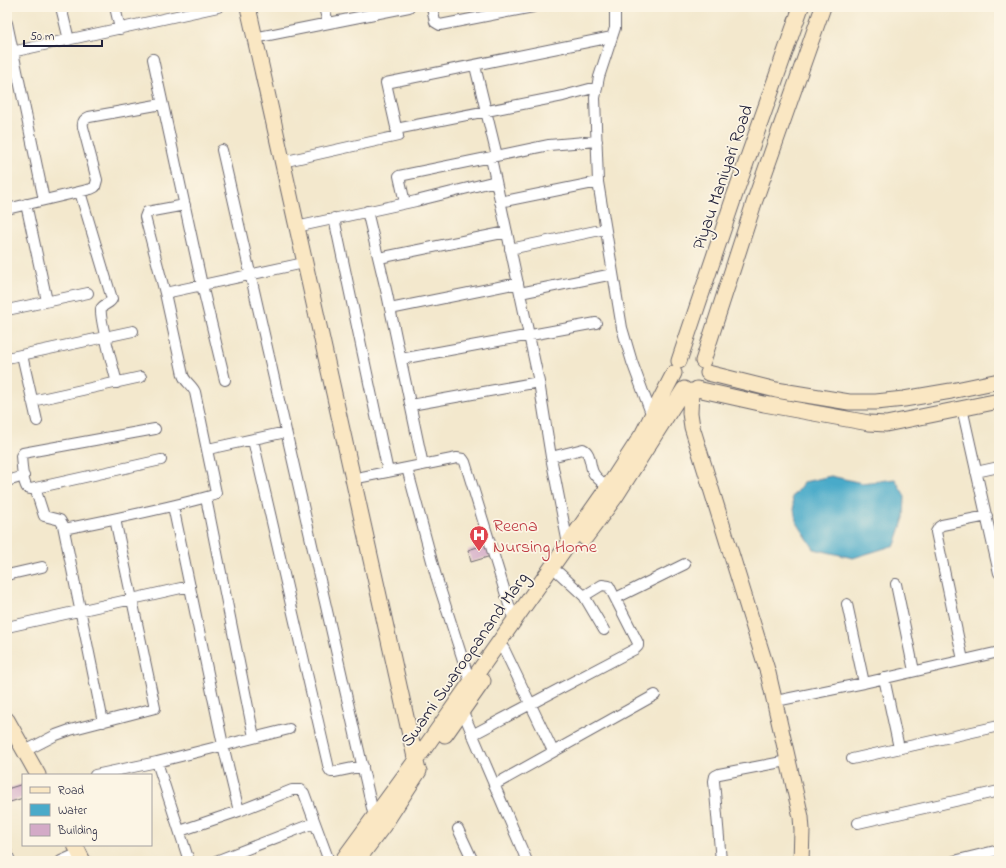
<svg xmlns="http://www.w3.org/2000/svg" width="1006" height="868" font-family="'Indie Flower',sans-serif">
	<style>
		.water { fill: #4aaac9; stroke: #366682 }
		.building { fill: #d3aac7 }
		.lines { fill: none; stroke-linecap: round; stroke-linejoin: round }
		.street-casing { stroke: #6b676e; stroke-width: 12 }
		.secondary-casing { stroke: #6b676e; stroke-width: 17 }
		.street { stroke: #fff; stroke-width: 10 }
		.secondary { stroke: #fae7c3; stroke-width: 15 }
		.labels { text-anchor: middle; stroke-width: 3.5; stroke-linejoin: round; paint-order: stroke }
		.street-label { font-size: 18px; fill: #22223b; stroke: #fcf5e5 }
		.health-label { font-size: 18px; fill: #be3a42; stroke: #fcf5e5; text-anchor: start }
	</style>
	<rect width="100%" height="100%" fill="#fcf5e5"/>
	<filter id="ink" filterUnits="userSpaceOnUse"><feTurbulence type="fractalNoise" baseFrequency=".025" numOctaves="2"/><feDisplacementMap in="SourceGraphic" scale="8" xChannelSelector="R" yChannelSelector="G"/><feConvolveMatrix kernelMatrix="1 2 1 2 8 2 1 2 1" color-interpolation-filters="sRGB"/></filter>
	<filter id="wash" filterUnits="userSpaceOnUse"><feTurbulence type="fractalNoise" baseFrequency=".012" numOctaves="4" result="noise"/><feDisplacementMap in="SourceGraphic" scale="16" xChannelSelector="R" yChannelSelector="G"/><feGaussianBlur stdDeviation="0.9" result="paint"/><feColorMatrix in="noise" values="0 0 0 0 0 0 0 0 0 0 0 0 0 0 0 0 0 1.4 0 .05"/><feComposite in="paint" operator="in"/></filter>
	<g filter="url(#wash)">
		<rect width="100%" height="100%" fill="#f3e8cd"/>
		<path class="water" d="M831,476L862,483L895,479L905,496L904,518L895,545L853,558L814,549L796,521L792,497L804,482Z"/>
		<g id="blocks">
			<path class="building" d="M487,544L491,556L471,562L468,550Z
				M23,784V798L7,803V789Z"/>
		</g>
	</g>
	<g filter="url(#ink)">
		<use href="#blocks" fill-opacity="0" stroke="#6b676e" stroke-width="1"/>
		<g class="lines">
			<defs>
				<path id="street" d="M61,7L69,40
					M115,7L120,29
					M324,7L328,23
					M432,7L435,22L440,25L533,7
					M615,7V28L599,77L595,98L598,182L622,328L632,362L652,416
					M7,23L44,200
					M254,38L409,7
					M7,53L218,7
					M153,59L202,285L225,380
					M475,66L497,156
					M396,129L563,96L597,87
					M222,150L374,817
					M491,158L539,382L551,457L568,544
					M282,162L398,136L386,83L612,37
					M80,192L112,299C110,304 103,304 101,309C99,318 114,371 117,383
					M500,202L598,182
					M405,203L399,176L549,145L597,141
					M26,204L47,301
					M7,209L91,189L95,187L97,180L83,127C82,121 84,119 89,117L162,104
					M367,211L387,294L423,465
					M334,218L388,472
					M296,227L416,201L496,181
					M510,249L605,229
					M379,258L507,232
					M165,293L304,263
					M520,293L613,274
					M390,309L518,283
					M7,310L88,293
					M22,355L37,421
					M7,358L133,331
					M401,359L596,323
					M32,401L141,377
					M411,405L539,382
					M962,408L999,573
					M155,429L23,453L21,456C22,465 22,478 26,486C27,489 28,488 31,489L161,460
					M253,440L329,769L331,772H334L363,766
					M208,449L286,432
					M551,457L583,449C592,453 589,467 594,474C597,479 603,483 608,487
					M407,468L436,576L470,682
					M976,472L999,467
					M352,479L457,458L463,459L465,462L514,621
					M7,481L24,476
					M35,488L44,516L60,520L63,525L103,722
					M206,498L254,737
					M173,506L223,745L239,811
					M64,529C114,519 165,509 214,495L216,493L195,392C192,385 185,382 183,375L165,293L145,217L147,212L185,205
					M559,573L584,596L604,630
					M7,575L42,567
					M896,584L914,671
					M616,598L685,564
					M847,604L864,683
					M7,627L190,586
					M504,649L553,751
					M963,660L936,532L939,527L942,525L987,516
					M884,678L899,748
					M776,701L864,683L999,652
					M463,712L527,861
					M472,735L635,649L638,646V643L609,586L602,585L584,596
					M25,751L56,735L70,730L155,708L115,519
					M852,759L999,726
					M157,762L189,861
					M95,775L157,762L289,729
					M494,785L655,695
					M858,823L999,791
					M458,829L473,861
					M180,831L239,811L292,790H301L304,793L329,861
					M7,853L10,861
					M61,861L79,853
					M216,861L314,823
					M721,861L714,781L715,776L719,774L787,761
					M954,861L999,850"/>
				<path id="secondary" d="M248,7L418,771
					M679,361L734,197L801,7
					M703,361L754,203L823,7
					M708,373L776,390L849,402H876L904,399L951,391L999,381
					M697,389L764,404L869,423L886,424L999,401
					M691,391L690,413L692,427L768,673L801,817L802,830L801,861
					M585,538L616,496L684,389
					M7,720L38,775
					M445,735L483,681
					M75,845L83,861
					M342,861L424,749L608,487L643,433L674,373
					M357,861L384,825L419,771"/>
			</defs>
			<use href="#street" class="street-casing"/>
			<use href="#secondary" class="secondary-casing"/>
			<use href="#street" class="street"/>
			<use href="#secondary" class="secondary"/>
		</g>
	</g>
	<defs>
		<symbol id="hospital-pin" viewBox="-11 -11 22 30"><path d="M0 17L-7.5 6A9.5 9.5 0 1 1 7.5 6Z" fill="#e0444e" stroke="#fcf5e5"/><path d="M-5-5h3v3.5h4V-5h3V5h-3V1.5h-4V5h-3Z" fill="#fff"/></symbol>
	</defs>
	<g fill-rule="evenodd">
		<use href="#hospital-pin" x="468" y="524" width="22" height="30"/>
	</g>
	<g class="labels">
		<g class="street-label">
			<text transform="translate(722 177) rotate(-71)" y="6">Piyau Maniyari Road</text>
			<text transform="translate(464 659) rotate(-55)" y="6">Swami Swaroopanand Marg</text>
		</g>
		<g class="health-label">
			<text x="493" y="531">Reena<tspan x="493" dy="21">Nursing Home</tspan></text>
		</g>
	</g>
	<rect width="1006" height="868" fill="none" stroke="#fcf5e5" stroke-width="24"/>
	<rect x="22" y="774" width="130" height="72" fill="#fcf5e5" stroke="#a5a1a1"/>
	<rect x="30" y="787" width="20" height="6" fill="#fae7c3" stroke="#a5a1a1"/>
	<text x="58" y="794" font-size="12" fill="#22223b">Road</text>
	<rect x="30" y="804" width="20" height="12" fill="#4aaac9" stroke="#a5a1a1"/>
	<text x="58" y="814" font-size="12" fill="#22223b">Water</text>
	<rect x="30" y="824" width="20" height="12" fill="#d3aac7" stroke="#a5a1a1"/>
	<text x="58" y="834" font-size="12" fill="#22223b">Building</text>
	<path d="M24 40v6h78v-6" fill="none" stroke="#22223b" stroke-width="2"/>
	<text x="30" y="40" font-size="12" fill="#22223b" stroke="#fcf5e5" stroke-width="3" paint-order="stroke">50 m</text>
</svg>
